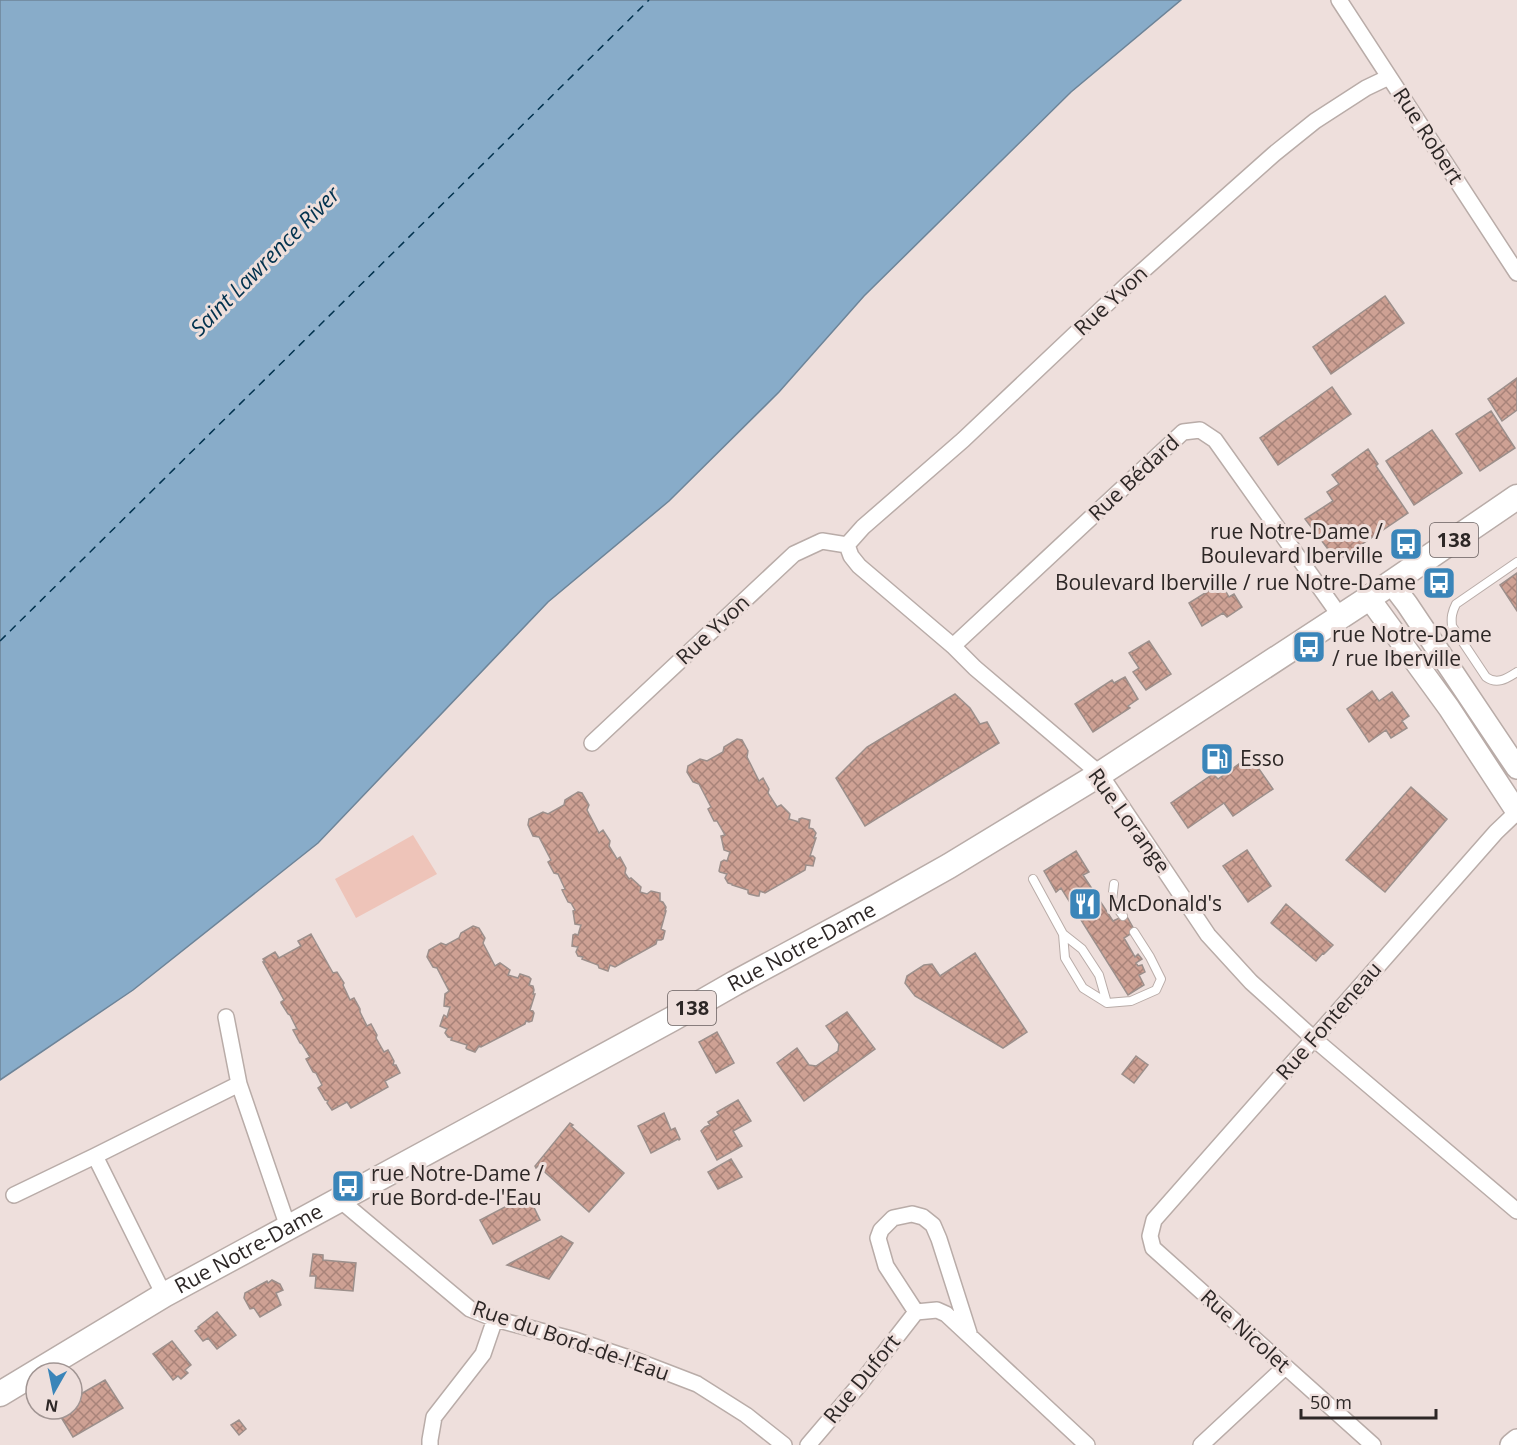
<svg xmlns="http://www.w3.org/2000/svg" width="1517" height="1445" font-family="'Open Sans',sans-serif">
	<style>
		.garden { fill: #eec4b9 }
		.water { fill: #88acc9; stroke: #6d8498; stroke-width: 1.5 }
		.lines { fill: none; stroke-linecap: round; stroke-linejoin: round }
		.ferry { stroke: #02324e; stroke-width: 1.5; stroke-dasharray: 8 6; stroke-linecap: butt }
		.building { fill: url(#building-cross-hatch); stroke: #9c8f8b; stroke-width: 1.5 }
		.lane-casing { stroke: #b9aca8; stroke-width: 10 }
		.street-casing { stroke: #b9aca8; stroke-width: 18 }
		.secondary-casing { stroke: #b9aca8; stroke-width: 24 }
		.primary-casing { stroke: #b9aca8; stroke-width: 27 }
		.lane { stroke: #fff; stroke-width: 8 }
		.street { stroke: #fff; stroke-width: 15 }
		.secondary { stroke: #fff; stroke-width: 21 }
		.primary { stroke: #fff; stroke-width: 24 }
		.labels { text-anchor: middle; stroke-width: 6; stroke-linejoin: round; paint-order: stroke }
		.shield { fill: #eedfdc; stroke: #675e5d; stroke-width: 1.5 }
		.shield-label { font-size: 20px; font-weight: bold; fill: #2d2726 }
		.street-label { font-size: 21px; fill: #2d2726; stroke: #eedfdc }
		.poi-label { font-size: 21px; fill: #2d2726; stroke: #eedfdc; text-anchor: start }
		.water-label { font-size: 22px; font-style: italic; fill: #02324e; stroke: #eedfdc }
	</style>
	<defs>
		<pattern id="building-cross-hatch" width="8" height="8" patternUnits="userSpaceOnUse" patternTransform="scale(1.5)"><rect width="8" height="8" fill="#cea194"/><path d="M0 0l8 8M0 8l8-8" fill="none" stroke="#a88379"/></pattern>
	</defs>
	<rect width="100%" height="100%" fill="#eedfdc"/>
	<path class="garden" d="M413,835L437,874L356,918L335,879Z"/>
	<path class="water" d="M0,0H1181L1071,92L864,296L779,392L669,501L548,602L318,843L133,990L0,1080Z"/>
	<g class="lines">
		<path class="ferry" d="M0,641L649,0"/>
	</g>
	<path class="building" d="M1385,296L1404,323L1331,374L1313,347Z
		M1517,378V410L1502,421L1488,399Z
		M1332,387L1351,414L1278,465L1260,438Z
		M1491,411L1515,448L1480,471L1456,434Z
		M1432,430L1462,473L1414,505L1386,461Z
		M1368,449L1378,464L1376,466L1408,513L1337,561L1305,519L1333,501L1327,492L1339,484L1332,475Z
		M1517,573V611L1500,585Z
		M1221,583L1229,597L1234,594L1242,607L1227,617L1223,613L1202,626L1189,603Z
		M1149,641L1171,674L1146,690L1133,672L1139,668L1129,653Z
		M1125,677L1138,699L1128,706L1130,708L1093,732L1075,704L1112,680L1114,683Z
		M1372,691L1379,701L1392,692L1409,716L1402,721L1407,728L1391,738L1386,730L1369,742L1347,709Z
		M955,694L970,708L980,724L987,722L999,743L865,826L836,778L867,747Z
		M737,739L742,740L748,751L747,757L759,781L763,778L769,789L768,793L777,807L781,805L790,814L789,819L799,822V819L802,818L810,820L809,828L813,829L816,833L814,838H816L810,856H813L815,858L813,866L806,865L805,870L765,893L760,891L759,896H757L749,894L748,893V890L732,885V884L728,883L725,878L727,874L720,872L719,871L721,862L724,860L727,861L730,852L724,850L721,836L725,835L717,821H714L708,809L711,807L699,784L693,782L687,772L688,766L700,759L707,761L723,752L724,747Z
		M1250,756L1273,789L1233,816L1224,803L1188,828L1171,803L1213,774L1218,779Z
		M1411,787L1447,819L1385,892L1346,860Z
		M578,792L582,793L589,805L587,810L599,833L603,830L610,841L609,846L617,859L620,857L626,868L625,873L629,879L631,878L641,887L640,892L647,894L651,891L660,893V901L663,902L666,907L665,911H666L661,929L665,931L663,939L661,940H657L656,944L615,967L610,965L608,971L599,968L598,965L582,959L583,957L578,956L576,952L578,947L572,946L573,935L575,934L578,935L581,925L575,924L573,911L575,910L571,903L568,902L562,890L565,889L558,874L554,873L548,862L551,860L539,837L533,836L528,825L529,819L543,812L548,814L564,805L565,800Z
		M1247,850L1271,886L1248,902L1223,866Z
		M1076,851L1089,872L1083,875L1113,921L1126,915L1135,931L1124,938L1135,957L1138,954L1142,959L1136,963L1138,966L1142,965L1145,972L1139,975L1144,985L1128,995L1061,888L1056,892L1044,871Z
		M1286,904L1333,945L1324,954L1323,953L1316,961L1271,923Z
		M473,926L479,928L485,938L483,943L495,966L500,963L510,970L508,975L518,978L520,974L529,977L531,979L529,985L533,986L534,990L533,994H535L530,1010L533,1011L534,1013L532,1021L529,1022L526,1021L525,1024L481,1047L479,1046L475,1052L467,1049L466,1048L467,1045L451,1040L452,1038L448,1037L445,1033L447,1029L440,1026L443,1017L444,1015L447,1017L450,1007L444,1006L445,994L449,991L437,968L433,967L427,957L429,950L441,943L446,945L459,938L461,933Z
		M311,934L333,973L337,972L344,983L343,985L350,1000L354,998L360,1009V1012L367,1026L371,1024L377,1035L376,1038L384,1052L388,1050L394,1061L393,1065H396L400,1073L385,1081L388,1087L351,1108L347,1102L332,1110L327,1103L328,1101L325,1100L318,1088L322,1085L316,1073L313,1072L306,1059L310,1057L302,1044L300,1043L293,1030L297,1029L290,1015L288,1014L281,1003V1002L284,1000L263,962H265L263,959L275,952L279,958L301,946L298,941Z
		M975,953L1027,1032L1003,1048L915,996L905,983L907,976L924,965L932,964L940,976Z
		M847,1012L875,1049L804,1101L777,1063L797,1048L809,1065L816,1066L838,1051L839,1044L826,1026Z
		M717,1032L734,1063L716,1073L699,1042Z
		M1136,1056L1148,1065L1134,1083L1122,1074Z
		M738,1100L751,1121L733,1131L742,1146L717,1160L701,1131L705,1127L710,1125L708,1122L719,1115L717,1112Z
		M664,1113L671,1130L675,1128L680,1139L679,1140L678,1139L651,1153L638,1126Z
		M570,1123L573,1125L571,1126L624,1173L589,1212L538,1166L536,1168L535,1166Z
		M731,1159L742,1177L718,1189L708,1172Z
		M528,1195L540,1220L493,1244L480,1220Z
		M561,1236L573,1243L549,1279L507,1265Z
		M313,1254L323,1255V1260L356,1263L353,1291L315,1288L316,1276H310Z
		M272,1280L280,1284L283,1290L276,1293L281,1305L260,1317L254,1308L250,1309L244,1298L245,1293L267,1281L268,1283Z
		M217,1312L236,1335L217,1349L208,1338L203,1341L195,1331L199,1328L198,1327Z
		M172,1341L191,1365L185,1370L188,1373L181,1379L178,1376L173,1380L153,1354Z
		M105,1380L123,1408L73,1437L56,1409H72V1399Z
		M239,1420L246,1429L239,1435L231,1425Z"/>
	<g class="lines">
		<defs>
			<path id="lane" d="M1517,562L1456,604C1452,612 1451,617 1452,626L1486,677C1497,685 1506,679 1517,672
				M1033,879L1063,934L1065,958L1083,988L1107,1003L1131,1001L1156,990L1161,979L1150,957L1134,932
				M1114,884L1112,901L1123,916
				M1063,934L1082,949L1099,975L1107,1003"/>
			<path id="street" d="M1339,0L1517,273
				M1389,77L1366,88L1315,121L1274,154L1129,283L963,440L863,527L847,545L851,556L859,566L953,646L975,668L1100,774L1208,935L1251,982L1313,1038L1517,1211
				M953,646L1183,432L1200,430L1215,440L1340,616
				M592,743L794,554L822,541L847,545
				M226,1017L239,1084L288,1227
				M95,1156L164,1295
				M14,1195L95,1156L239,1084
				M340,1200L470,1309L495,1319L575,1340L632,1359L697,1384L746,1415L784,1445
				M916,1312L886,1266L878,1238L881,1230L893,1218L912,1214L923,1217L933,1225L939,1239L969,1333
				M430,1445V1440L434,1417L483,1354L495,1319
				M808,1445L860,1384L916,1312L937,1310L946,1314L1087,1445
				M1201,1445L1285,1367
				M1373,1445L1153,1248L1150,1236L1154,1220L1496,832L1517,812"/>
			<path id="secondary" d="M1391,583L1407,604L1517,768
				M1369,598L1449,708L1517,812
				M1511,1445L1517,1440"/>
			<g id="primary">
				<path id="s1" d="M0,1394L164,1295L672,1019L735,983L878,906L949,866L1100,774L1369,598L1517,497"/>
			</g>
		</defs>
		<use href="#lane" class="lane-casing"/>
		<use href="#street" class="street-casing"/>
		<use href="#secondary" class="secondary-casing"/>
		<use href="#primary" class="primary-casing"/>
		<use href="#lane" class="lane"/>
		<use href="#street" class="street"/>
		<use href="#secondary" class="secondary"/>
		<use href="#primary" class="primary"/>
	</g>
	<defs>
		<symbol id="bus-square" viewBox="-11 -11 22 22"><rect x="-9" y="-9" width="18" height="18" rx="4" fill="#3a85b9" stroke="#eedfdc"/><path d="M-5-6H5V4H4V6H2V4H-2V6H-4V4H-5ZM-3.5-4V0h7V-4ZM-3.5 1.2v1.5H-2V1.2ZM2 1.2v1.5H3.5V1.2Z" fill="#fff"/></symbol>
		<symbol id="fuel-square" viewBox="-11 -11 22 22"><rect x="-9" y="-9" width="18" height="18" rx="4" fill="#3a85b9" stroke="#eedfdc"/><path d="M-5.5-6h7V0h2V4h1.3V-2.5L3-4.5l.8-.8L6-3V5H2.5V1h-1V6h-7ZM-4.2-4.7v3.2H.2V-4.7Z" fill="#fff"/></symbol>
		<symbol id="restaurant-square" viewBox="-11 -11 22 22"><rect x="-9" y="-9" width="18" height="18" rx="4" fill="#3a85b9" stroke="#eedfdc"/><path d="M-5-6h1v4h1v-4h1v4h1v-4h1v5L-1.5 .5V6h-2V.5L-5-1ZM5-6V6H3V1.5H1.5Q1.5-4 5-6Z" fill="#fff"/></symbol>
	</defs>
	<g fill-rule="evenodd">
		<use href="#bus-square" x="1387" y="525" width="38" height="38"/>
		<use href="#bus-square" x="1420" y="564" width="38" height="38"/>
		<use href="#bus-square" x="1290" y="628" width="38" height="38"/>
		<use href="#fuel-square" x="1198" y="740" width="38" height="38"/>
		<use href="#restaurant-square" x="1066" y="885" width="38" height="38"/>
		<use href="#bus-square" x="329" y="1167" width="38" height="38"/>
	</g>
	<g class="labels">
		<g class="shield">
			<rect x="1430" y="523" width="48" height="34" rx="4.5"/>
			<rect x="668" y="991" width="48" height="34" rx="4.5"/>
		</g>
		<g class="shield-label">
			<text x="1454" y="547">138</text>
			<text x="692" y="1015">138</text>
		</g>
		<g class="street-label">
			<text transform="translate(1428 136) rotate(57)" y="7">Rue Robert</text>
			<text transform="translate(1111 301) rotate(-43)" y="7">Rue Yvon</text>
			<text transform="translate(1134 478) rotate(-43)" y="7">Rue Bédard</text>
			<text transform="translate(713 630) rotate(-43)" y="7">Rue Yvon</text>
			<text transform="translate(1129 821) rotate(54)" y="7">Rue Lorange</text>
			<text dy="7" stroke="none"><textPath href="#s1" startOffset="918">Rue Notre-Dame</textPath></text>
			<text transform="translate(1329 1021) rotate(-49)" y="7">Rue Fonteneau</text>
			<text dy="7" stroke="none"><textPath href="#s1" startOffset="288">Rue Notre-Dame</textPath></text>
			<text transform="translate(1245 1331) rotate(42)" y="7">Rue Nicolet</text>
			<text transform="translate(571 1341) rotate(19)" y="7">Rue du Bord-de-l'Eau</text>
			<text transform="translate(862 1379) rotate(-51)" y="7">Rue Dufort</text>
		</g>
		<g class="poi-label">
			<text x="1383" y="539" text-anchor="end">rue Notre-Dame /<tspan x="1383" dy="24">Boulevard Iberville</tspan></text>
			<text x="1416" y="590" text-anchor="end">Boulevard Iberville / rue Notre-Dame</text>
			<text x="1332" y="642">rue Notre-Dame<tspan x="1332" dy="24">/ rue Iberville</tspan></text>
			<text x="1240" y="766">Esso</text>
			<text x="1108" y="911">McDonald's</text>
			<text x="371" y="1181">rue Notre-Dame /<tspan x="371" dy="24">rue Bord-de-l'Eau</tspan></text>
		</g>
		<g class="water-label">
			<text transform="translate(265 261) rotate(-45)" y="8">Saint Lawrence River</text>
		</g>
	</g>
	<g transform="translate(54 1391) rotate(189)"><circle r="28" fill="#eedfdc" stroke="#a19593" stroke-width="1.5"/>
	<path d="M0-4.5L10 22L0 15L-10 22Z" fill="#3a85b9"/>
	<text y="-9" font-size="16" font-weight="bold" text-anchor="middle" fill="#2d2726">N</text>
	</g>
	<path d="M1301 1409v9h135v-9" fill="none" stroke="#2d2726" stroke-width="3"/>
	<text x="1310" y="1409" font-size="18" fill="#2d2726" stroke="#eedfdc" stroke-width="4.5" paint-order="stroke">50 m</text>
</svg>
